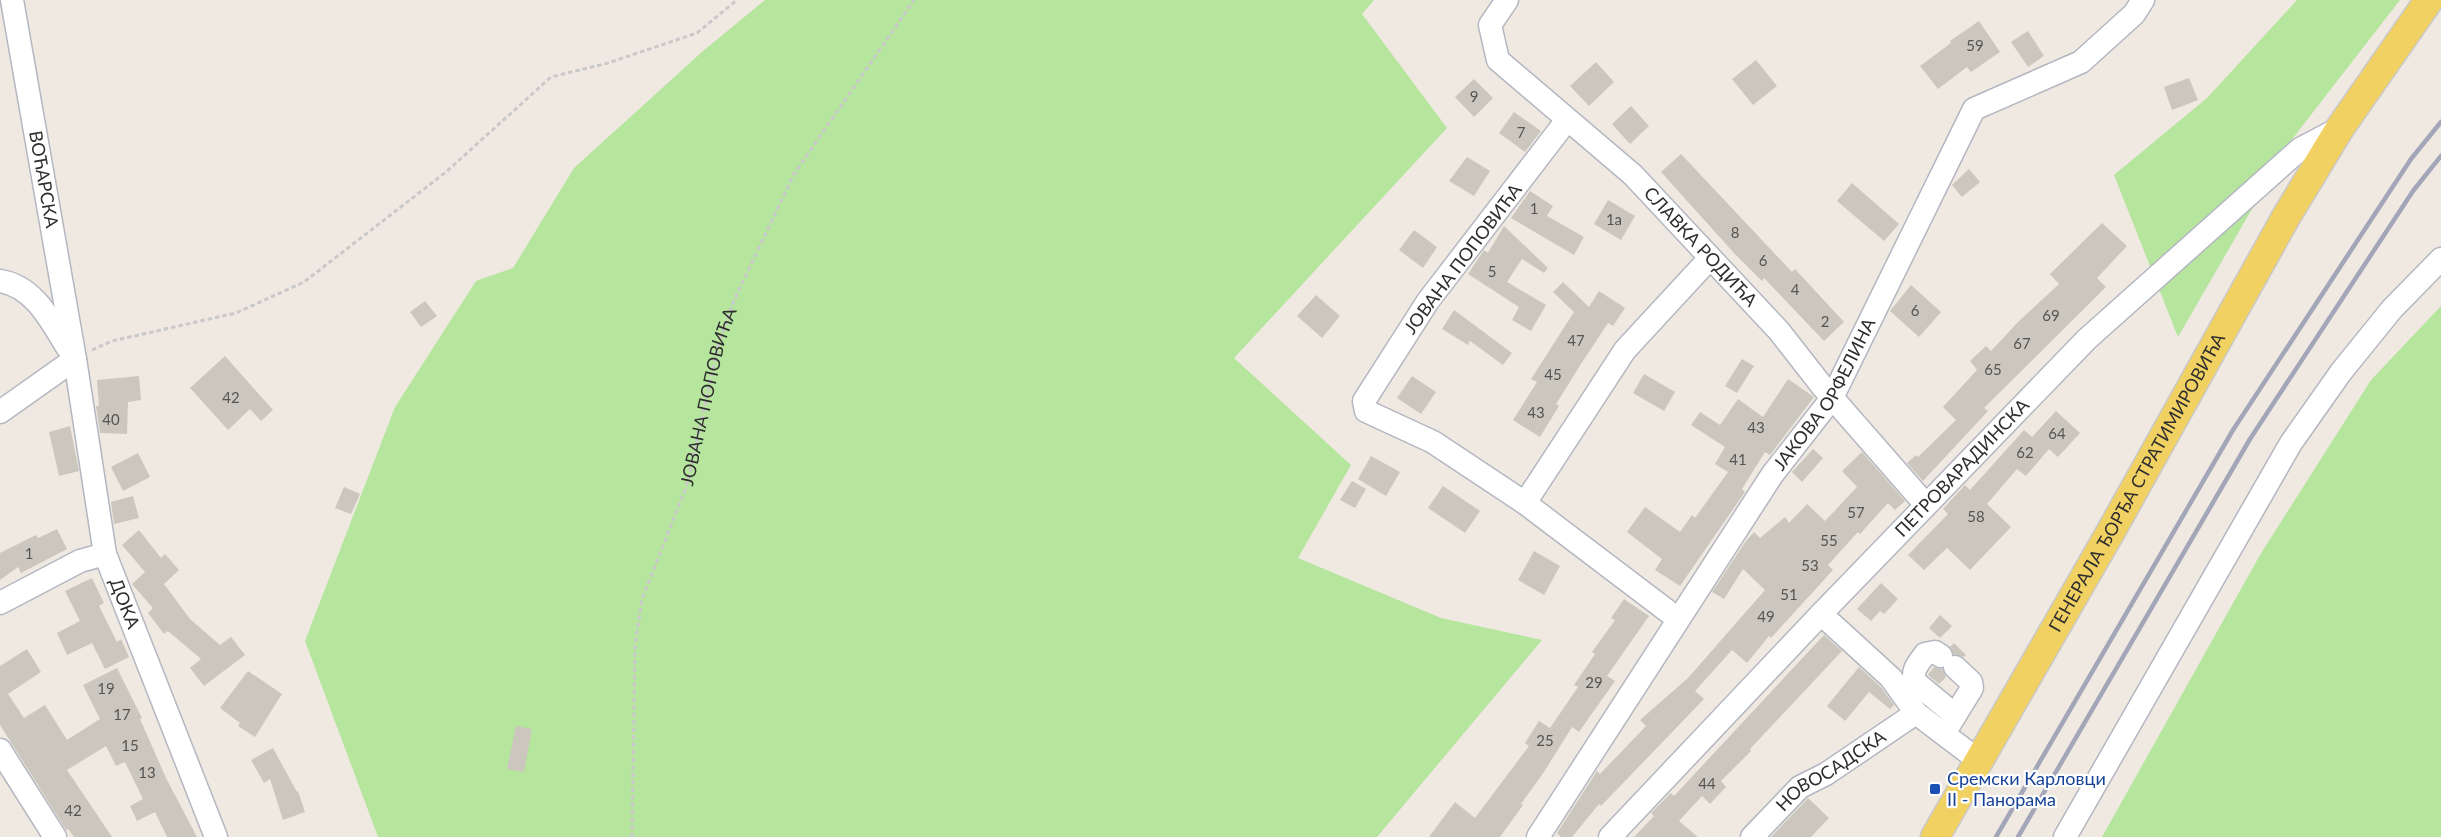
<svg xmlns="http://www.w3.org/2000/svg" width="2441" height="837" font-family="Lato,sans-serif">
	<style>
		.green { fill: #b6e59e }
		.building { fill: #cbc7bf }
		.lines { fill: none; stroke-linecap: round; stroke-linejoin: round }
		.minor-casing { stroke: #b4b7c1; stroke-width: 25 }
		.major-casing { stroke: #c9c9c9; stroke-width: 31 }
		.path { stroke: #c9c9c9; stroke-width: 3; stroke-dasharray: 4.5 3; stroke-linecap: butt }
		.minor { stroke: #fff; stroke-width: 22 }
		.major { stroke: #f2d163; stroke-width: 28 }
		.rail { stroke: #a3a6b8; stroke-width: 4.5 }
		.transit-dot { fill: #1a4fb4; stroke: #fff; stroke-width: 2 }
		.labels { text-anchor: middle; stroke-width: 4.5; stroke-linejoin: round; paint-order: stroke }
		.number-label { font-size: 15px; fill: #555452 }
		.street-label { font-size: 18px; fill: #2e2e2e; stroke: #fff }
		.transit-label { font-size: 18px; fill: #164399; stroke: #fff; text-anchor: start }
	</style>
	<rect width="100%" height="100%" fill="#efe9e1"/>
	<path class="green" d="M765,0H1374L1362,14L1447,128L1234,358L1351,465L1298,558L1441,618L1542,640L1377,837H378L305,641L395,407L476,281L513,268L574,168L703,51Z
		M2297,0H2400L2293,138L2178,337L2114,175L2207,98Z
		M2441,306V837H2102L2260,555L2371,380Z"/>
	<path class="building" d="M1979,21L2000,52L1971,72L1967,67L1938,89L1920,66L1951,43L1950,41Z
		M2028,31L2044,56L2028,67L2011,42Z
		M1756,60L1777,86L1753,105L1732,79Z
		M1596,62L1614,82L1589,106L1570,86Z
		M2189,78L2198,100L2172,110L2164,87Z
		M1474,79L1493,98L1474,117L1455,97Z
		M1631,106L1649,126L1630,144L1612,124Z
		M1514,112L1541,131L1525,152L1499,133Z
		M1681,154L1792,272L1795,269L1844,322L1824,341L1764,278L1762,281L1734,253L1661,172Z
		M1467,157L1490,171L1474,196L1449,181Z
		M1969,169L1980,182L1962,197L1952,185Z
		M1852,183L1899,224L1884,241L1837,201Z
		M1530,191L1553,206L1547,216L1584,237L1574,255L1511,218Z
		M1608,200L1635,216L1621,240L1594,224Z
		M2102,223L2127,246L2097,278L2106,287L1984,408L1988,411L1923,481L1907,463L1916,455L1918,457L1956,420L1943,407L1977,370L1970,361L1986,346L1991,351L2018,322L2059,284L2050,274Z
		M1504,226L1548,268L1544,273L1522,259L1507,282L1546,305L1531,331L1512,320L1519,307L1468,274L1484,250L1488,253Z
		M1414,230L1437,247L1423,268L1399,250Z
		M1563,282L1589,307L1599,291L1625,308L1613,326L1608,323L1581,364L1556,404L1559,406L1540,437L1513,420L1537,382L1531,379L1574,312L1553,292Z
		M1911,285L1941,312L1919,337L1890,311Z
		M1316,295L1340,316L1322,338L1297,316Z
		M425,301L437,316L421,327L410,312Z
		M1454,310L1512,353L1503,365L1470,341L1468,345L1442,329Z
		M225,356L273,410L261,421L250,409L228,430L190,388Z
		M1742,359L1754,366L1737,393L1725,386Z
		M1644,374L1675,392L1664,411L1633,393Z
		M139,376L141,400L128,402L127,434L100,433L96,406H99L97,380Z
		M1412,376L1436,392L1421,414L1397,398Z
		M1788,379L1814,397L1770,455L1765,452L1742,489L1745,492L1680,586L1655,570L1662,559L1627,532L1645,507L1680,532L1692,515L1695,518L1728,472L1715,464L1725,447L1691,425L1700,412L1720,425L1738,399L1763,417Z
		M2056,411L2080,433L2058,457L2049,449L2026,476L2017,469L1987,504L2011,527L1970,570L1947,548L1924,570L1908,555L1948,514L1943,509L1965,485L1970,490L2024,430L2032,437Z
		M70,426L79,471L59,476L49,432Z
		M1813,449L1823,458L1802,482L1792,472Z
		M1862,452L1905,501L1895,510L1888,503L1860,534L1858,532L1828,565L1833,570L1771,638L1769,636L1747,663L1732,650L1695,691L1704,699L1601,806L1599,804L1572,837H1561L1557,833L1597,771L1600,774L1646,726L1640,720L1688,678L1765,590L1743,569L1724,599L1712,592L1746,541L1754,532L1760,538L1785,517L1789,523L1807,504L1825,521L1857,487L1842,471Z
		M138,453L150,477L123,491L111,467Z
		M1371,456L1400,472L1386,496L1358,479Z
		M1352,481L1366,489L1355,508L1340,500Z
		M1443,486L1480,511L1465,533L1428,508Z
		M344,487L360,494L351,514L335,508Z
		M133,496L139,518L114,524L111,502Z
		M57,529L67,549L21,573L18,567L0,580V553L36,535L38,538Z
		M139,530L161,558L165,554L179,570L164,584L190,619L220,645L231,637L245,655L204,686L190,668L201,659L168,631L164,634L148,613L153,608L132,584L145,572L122,545Z
		M1534,551L1560,566L1544,595L1518,580Z
		M92,578L104,603L99,606L117,642L121,639L129,657L105,669L92,643L67,655L57,633L80,621L65,591Z
		M1881,583L1898,599L1884,614L1880,611L1871,621L1857,609Z
		M1624,599L1649,616L1607,676L1615,681L1579,732L1572,727L1544,772L1521,804L1523,805L1500,837H1429L1455,802L1475,818L1529,746L1525,743L1539,721L1550,728L1578,687L1574,685L1595,654L1592,652L1615,620L1611,618Z
		M1940,615L1952,626L1940,638L1929,628Z
		M1824,635L1842,651L1750,749L1751,751L1721,781L1726,787L1710,804L1702,796L1679,821L1698,837H1634L1654,816L1651,813L1671,793L1674,796Z
		M1954,643L1966,655L1964,657L1954,654L1950,647Z
		M27,649L41,672L8,694L24,718L45,705L67,740L100,719L83,685L117,668L142,718L140,719L166,778L197,837H167L155,812L137,821L130,806L143,799L125,762L116,766L106,746L67,770L112,837H74L68,829L66,830L0,725V666Z
		M1859,667L1881,687L1894,705L1890,709L1869,692L1845,721L1827,706Z
		M1934,667L1942,669L1946,677L1939,684L1928,675Z
		M248,671L282,694L255,737L238,726L240,723L220,708Z
		M516,726L532,729L524,772L507,769Z
		M273,748L297,792L298,791L305,812L283,820L270,779L264,783L251,760Z
		M1808,798L1829,818L1811,837H1771Z"/>
	<g class="lines">
		<defs>
			<g id="minor">
				<path id="s2" d="M12,0L75,359L105,554L216,837"/>
				<path id="s3" d="M1507,0L1490,25L1498,60L1633,175L1779,331L1822,386L1926,505"/>
				<path d="M1567,120L1428,301L1364,401L1366,411L1433,442L1525,503L1678,619"/>
				<path d="M0,281C34,286 51,321 67,347"/>
				<path d="M0,412L75,359"/>
				<path d="M1525,503L1625,350L1710,258"/>
				<path d="M0,603L80,561L105,554"/>
				<path d="M1821,614L1891,678L1916,713"/>
				<path d="M1941,656L1935,652L1925,654C1919,663 1911,670 1915,682L1955,715"/>
				<path d="M1948,727L1972,688L1971,682L1955,667"/>
				<path d="M0,750L55,837"/>
				<path id="s4" d="M1538,837L1772,475L1832,398L1974,109L2081,62L2134,14L2143,0"/>
				<path id="s5" d="M1610,837L1821,614L2087,339L2300,149L2340,128"/>
				<path id="s6" d="M1752,837L1800,787L1826,774L1916,713L1978,760"/>
				<path d="M2065,837L2291,443L2341,372L2392,309L2441,259"/>
			</g>
			<g id="major">
				<path id="s7" d="M1935,837L2110,533L2286,217L2340,128L2429,0"/>
			</g>
		</defs>
		<use href="#minor" class="minor-casing"/>
		<use href="#major" class="major-casing"/>
		<g class="path">
			<path d="M92,350L112,341L236,313L304,282L446,172L551,77L608,63L697,33L737,0"/>
			<path id="s1" d="M632,837L635,646L642,599L687,485L719,342L735,298L794,174L914,0"/>
		</g>
		<use href="#minor" class="minor"/>
		<use href="#major" class="major"/>
		<path class="rail" d="M1996,837L2233,430L2411,159L2441,122
			M2018,837L2250,439L2413,191L2441,156"/>
	</g>
	<rect class="transit-dot" x="1929" y="783" width="12" height="12" rx="3"/>
	<g class="labels">
		<g class="number-label">
			<text x="1975" y="51">59</text>
			<text x="1474" y="102">9</text>
			<text x="1521" y="138">7</text>
			<text x="1534" y="214">1</text>
			<text x="1614" y="225">1a</text>
			<text x="1735" y="238">8</text>
			<text x="1763" y="266">6</text>
			<text x="1492" y="277">5</text>
			<text x="1795" y="295">4</text>
			<text x="1915" y="316">6</text>
			<text x="2051" y="321">69</text>
			<text x="1825" y="327">2</text>
			<text x="1576" y="346">47</text>
			<text x="2022" y="349">67</text>
			<text x="1993" y="375">65</text>
			<text x="1553" y="380">45</text>
			<text x="231" y="403">42</text>
			<text x="1536" y="418">43</text>
			<text x="111" y="425">40</text>
			<text x="1756" y="433">43</text>
			<text x="2057" y="439">64</text>
			<text x="2025" y="458">62</text>
			<text x="1738" y="465">41</text>
			<text x="1856" y="518">57</text>
			<text x="1976" y="522">58</text>
			<text x="1829" y="546">55</text>
			<text x="29" y="559">1</text>
			<text x="1810" y="571">53</text>
			<text x="1789" y="600">51</text>
			<text x="1766" y="622">49</text>
			<text x="1594" y="688">29</text>
			<text x="106" y="694">19</text>
			<text x="122" y="720">17</text>
			<text x="1545" y="746">25</text>
			<text x="130" y="751">15</text>
			<text x="147" y="778">13</text>
			<text x="1707" y="789">44</text>
			<text x="73" y="816">42</text>
		</g>
		<g class="street-label">
			<text dy="6" stroke="none"><textPath href="#s2" startOffset="182">ВОЋАРСКА</textPath></text>
			<text dy="6" stroke="none"><textPath href="#s3" startOffset="342">СЛАВКА РОДИЋА</textPath></text>
			<text transform="translate(1463 259) rotate(-53)" y="6">ЈОВАНА ПОПОВИЋА</text>
			<text dy="6" stroke="none"><textPath href="#s4" startOffset="528">ЈАКОВА ОРФЕЛИНА</textPath></text>
			<text dy="6" stroke="none"><textPath href="#s1" startOffset="452">ЈОВАНА ПОПОВИЋА</textPath></text>
			<text dy="6" stroke="none"><textPath href="#s5" startOffset="510">ПЕТРОВАРАДИНСКА</textPath></text>
			<text dy="6" stroke="none"><textPath href="#s7" startOffset="408">ГЕНЕРАЛА ЂОРЂА СТРАТИМИРОВИЋА</textPath></text>
			<text dy="6" stroke="none"><textPath href="#s2" startOffset="615">ДОКА</textPath></text>
			<text dy="6" stroke="none"><textPath href="#s6" startOffset="104">НОВОСАДСКА</textPath></text>
		</g>
		<g class="transit-label">
			<text x="1947" y="785">Сремски Карловци<tspan x="1947" dy="21">II - Панорама</tspan></text>
		</g>
	</g>
</svg>
